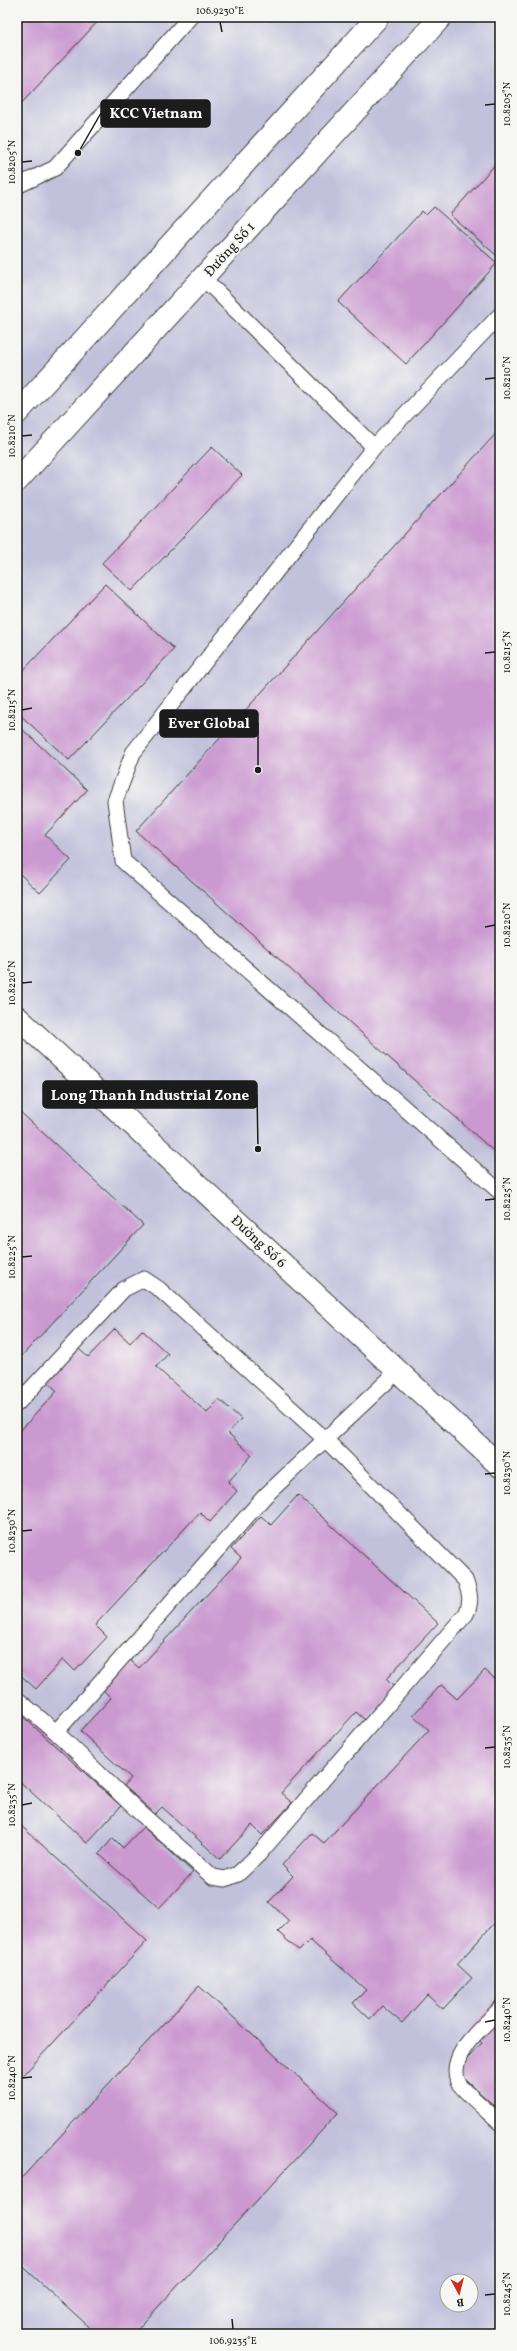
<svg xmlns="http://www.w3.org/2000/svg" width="517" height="2351" font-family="Vollkorn,serif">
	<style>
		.industrial { fill: #c2c1dc; fill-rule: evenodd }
		.building { fill: #ca99d0 }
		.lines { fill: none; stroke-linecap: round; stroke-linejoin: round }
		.service-casing { stroke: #3c3a37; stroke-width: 17 }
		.minor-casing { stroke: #3c3a37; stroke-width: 24 }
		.tertiary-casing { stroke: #3c3a37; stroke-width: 24 }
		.service { stroke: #fff; stroke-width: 15 }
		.minor { stroke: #fff; stroke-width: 22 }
		.tertiary { stroke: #fff; stroke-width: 22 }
		.ticks { fill: none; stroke: #1c1c1c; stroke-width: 1.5 }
		.labels { text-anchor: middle; stroke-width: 3.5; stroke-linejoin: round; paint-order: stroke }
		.street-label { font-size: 14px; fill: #1c1c1c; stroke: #f6f6f2 }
		.leader { fill: none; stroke: #1c1c1c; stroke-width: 1.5 }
		.callout-dot { fill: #1c1c1c; stroke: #f6f6f2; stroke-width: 1.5 }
		.callout { fill: #1c1c1c; stroke: #1c1c1c; stroke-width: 1.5 }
		.callout-label { font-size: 15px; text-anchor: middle; font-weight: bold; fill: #fff }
		.neatline { fill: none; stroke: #1c1c1c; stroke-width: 1.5 }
		.ticks-label { font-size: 10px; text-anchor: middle; fill: #1c1c1c }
	</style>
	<rect width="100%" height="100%" fill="#f6f6f2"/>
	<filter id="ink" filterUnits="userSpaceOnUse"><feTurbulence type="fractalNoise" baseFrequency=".025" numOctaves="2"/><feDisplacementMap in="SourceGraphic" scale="8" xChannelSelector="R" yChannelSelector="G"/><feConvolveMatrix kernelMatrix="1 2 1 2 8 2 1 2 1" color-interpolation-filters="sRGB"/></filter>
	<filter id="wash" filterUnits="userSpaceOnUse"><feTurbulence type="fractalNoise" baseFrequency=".012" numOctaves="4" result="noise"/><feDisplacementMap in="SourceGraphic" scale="16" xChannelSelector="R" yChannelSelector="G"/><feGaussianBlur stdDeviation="0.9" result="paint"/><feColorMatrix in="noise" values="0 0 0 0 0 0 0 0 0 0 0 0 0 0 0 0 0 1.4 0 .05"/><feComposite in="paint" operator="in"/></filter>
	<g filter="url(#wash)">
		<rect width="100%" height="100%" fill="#f2e4cd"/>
		<path class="industrial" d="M17,17H500V2334H17ZM447,2281H471V2305H447Z"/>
		<g id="blocks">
			<path class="building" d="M17,17H102L17,108Z
				M500,159V251L496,255L450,215Z
				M434,207L497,263L406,364L338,302L422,211L426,215Z
				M500,429V1157L136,831Z
				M212,447L242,475L132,591L102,563Z
				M105,584L174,649L69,760L17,712V677Z
				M20,727L87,790L45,835L71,860L40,893L17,871V730Z
				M17,1109L143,1225L17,1361Z
				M115,1329L130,1343L142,1330L168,1354L156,1367L207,1413L219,1399L241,1419L228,1433L252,1455L228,1482L237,1491L210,1522L200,1512L95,1625L107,1637L75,1671L63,1659L36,1689L17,1672V1434L57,1391L44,1378L74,1345L88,1357Z
				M298,1495L438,1623L386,1679L395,1688L365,1720L356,1712L281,1793L292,1803L262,1835L252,1825L220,1859L162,1807L155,1814L124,1786L131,1778L80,1731L111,1698L103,1690L130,1660L139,1668L241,1558L231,1549L261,1516L271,1525Z
				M485,1670L500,1683V1917L457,1964L472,1978L443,2009L427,1995L402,2023L382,2006L370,2019L353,2003L366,1990L310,1940L299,1951L278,1932L289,1921L269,1902L293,1876L282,1865L312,1833L324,1843L429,1730L413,1715L441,1685L457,1699Z
				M17,1711L121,1806L87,1843L17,1779Z
				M17,1822L147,1941L17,2082Z
				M143,1827L193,1872L159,1908L99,1854L113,1838L123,1848Z
				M199,1986L338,2113L133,2334H97L17,2261V2183Z
				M498,1999L500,2001V2111L456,2071L482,2043L468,2031Z"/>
		</g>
	</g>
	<g filter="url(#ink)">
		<use href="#blocks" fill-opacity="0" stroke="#3c3a37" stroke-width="1"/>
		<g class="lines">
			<defs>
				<path id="service" d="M17,186L55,168L190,17
					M203,278L374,447
					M500,315L374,447L133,753L115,801L123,861L500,1192
					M17,1404L124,1289L144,1279L159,1289L325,1439L465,1580C470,1593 472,1602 466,1614L259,1854L238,1874L225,1879L213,1877L138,1811L56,1732L17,1699
					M56,1732L265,1496L398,1371
					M500,2009C483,2027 447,2054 458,2082C461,2089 492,2115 500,2123"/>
				<path id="minor" d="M17,1017L500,1466"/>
				<path id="tertiary" d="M17,413L378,17
					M17,481L441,17"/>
			</defs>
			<use href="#service" class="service-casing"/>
			<use href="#minor" class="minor-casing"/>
			<use href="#tertiary" class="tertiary-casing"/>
			<use href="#service" class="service"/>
			<use href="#minor" class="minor"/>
			<use href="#tertiary" class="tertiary"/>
		</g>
	</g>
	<path class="ticks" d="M220,22L222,32M485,105L495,104M22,162L32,161M485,379L495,378M22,436L32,435M485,653L495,652M22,710L32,708M485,927L495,925M22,983L32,982M485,1200L495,1199M22,1257L32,1256M485,1474L495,1473M22,1531L32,1530M485,1748L495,1747M22,1805L32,1803M485,2022L495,2020M22,2078L32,2077M485,2295L495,2294M232,2319L233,2329"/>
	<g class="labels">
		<g class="street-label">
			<text transform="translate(229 249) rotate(-48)" y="5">Đường Số 1</text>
			<text transform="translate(259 1241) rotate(43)" y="5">Đường Số 6</text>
		</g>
	</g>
	<path class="leader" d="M78 153L101 113M258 770L258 723M258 1149L257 1095"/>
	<g class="callout-dot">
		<circle cx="78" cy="153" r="4"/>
		<circle cx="258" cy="770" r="4"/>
		<circle cx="258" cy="1149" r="4"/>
	</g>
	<g class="callout">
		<rect x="101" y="100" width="109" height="27" rx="4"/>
		<rect x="160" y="710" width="98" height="27" rx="4"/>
		<rect x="43" y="1081" width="214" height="27" rx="4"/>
	</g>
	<g class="callout-label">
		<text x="156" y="118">KCC Vietnam</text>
		<text x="209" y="728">Ever Global</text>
		<text x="150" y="1100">Long Thanh Industrial Zone</text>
	</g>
	<rect width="517" height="2351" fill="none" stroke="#f6f6f2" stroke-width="44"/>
	<g transform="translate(459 2293) rotate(173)"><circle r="19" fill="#f6f6f2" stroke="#9f9f9c"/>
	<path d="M0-3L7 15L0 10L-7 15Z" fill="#c8321e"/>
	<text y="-6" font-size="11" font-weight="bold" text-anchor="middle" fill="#1c1c1c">B</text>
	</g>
	<rect x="22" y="22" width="473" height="2307" class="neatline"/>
	<g class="ticks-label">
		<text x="220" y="14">106.9230°E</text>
		<text transform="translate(506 104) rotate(-90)" y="4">10.8205°N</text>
		<text transform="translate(11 162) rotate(-90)" y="4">10.8205°N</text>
		<text transform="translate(506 378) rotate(-90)" y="4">10.8210°N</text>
		<text transform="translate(11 436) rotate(-90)" y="4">10.8210°N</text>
		<text transform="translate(506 652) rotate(-90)" y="4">10.8215°N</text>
		<text transform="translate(11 710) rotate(-90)" y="4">10.8215°N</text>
		<text transform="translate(506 925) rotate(-90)" y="4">10.8220°N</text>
		<text transform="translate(11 983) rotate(-90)" y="4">10.8220°N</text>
		<text transform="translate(506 1199) rotate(-90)" y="4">10.8225°N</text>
		<text transform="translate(11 1257) rotate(-90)" y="4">10.8225°N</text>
		<text transform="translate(506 1473) rotate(-90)" y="4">10.8230°N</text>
		<text transform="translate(11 1531) rotate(-90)" y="4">10.8230°N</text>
		<text transform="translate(506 1747) rotate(-90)" y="4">10.8235°N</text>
		<text transform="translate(11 1805) rotate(-90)" y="4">10.8235°N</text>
		<text transform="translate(506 2020) rotate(-90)" y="4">10.8240°N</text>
		<text transform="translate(11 2078) rotate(-90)" y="4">10.8240°N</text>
		<text transform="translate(506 2294) rotate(-90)" y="4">10.8245°N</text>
		<text x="233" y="2344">106.9235°E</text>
	</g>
</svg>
